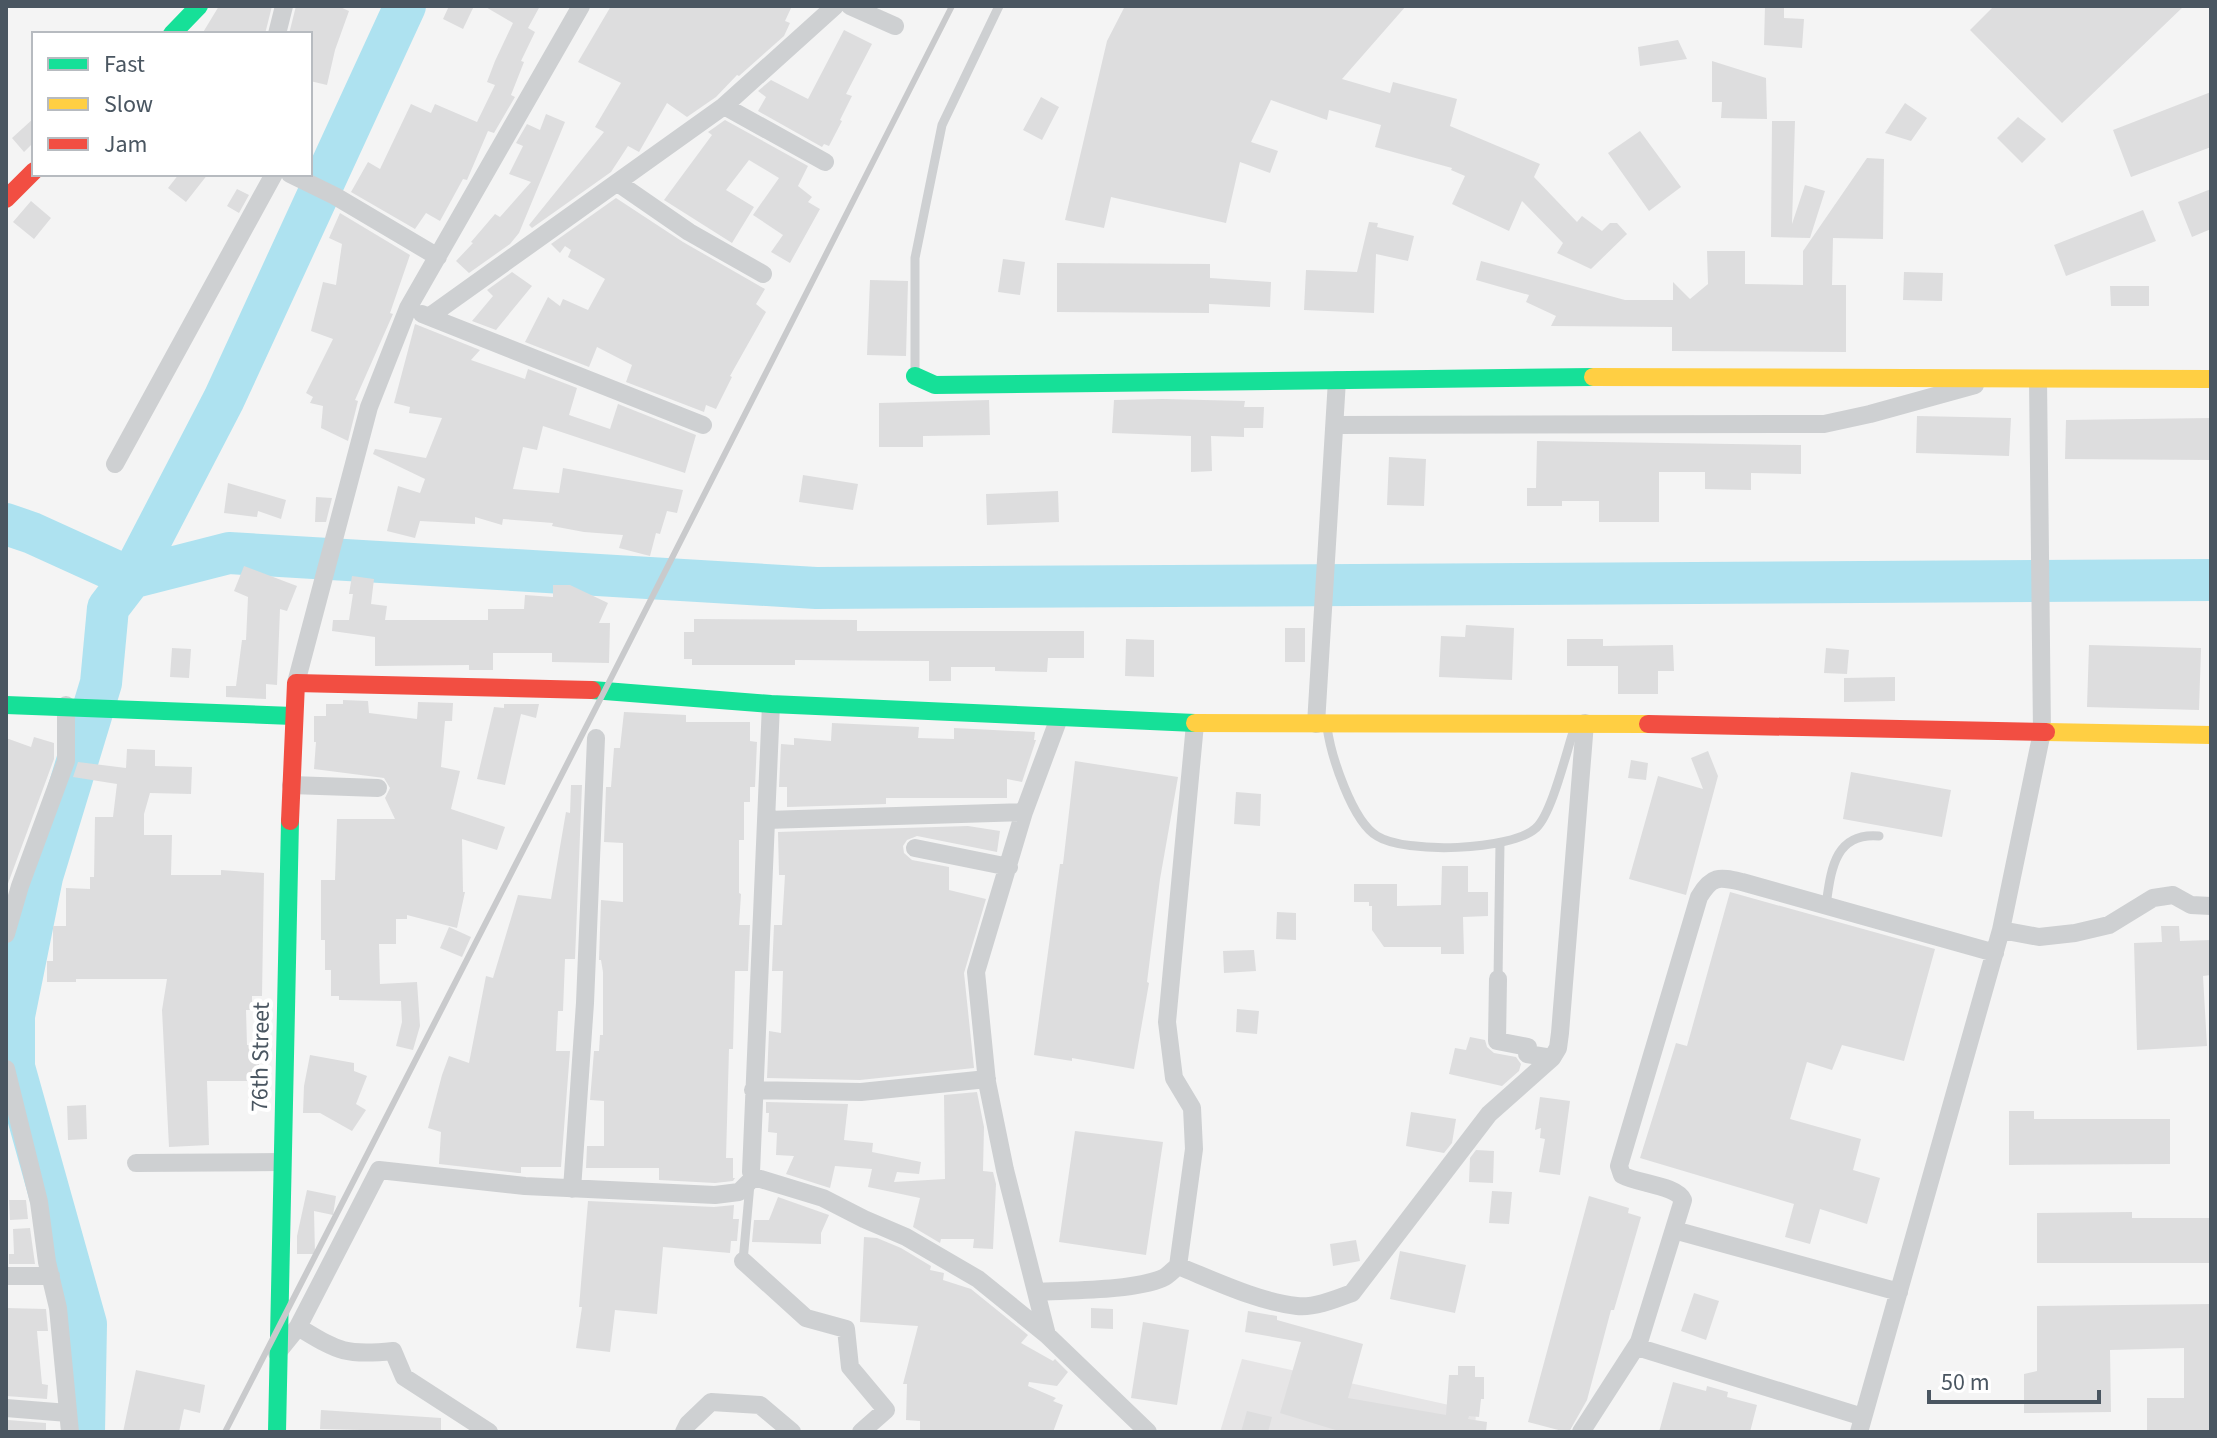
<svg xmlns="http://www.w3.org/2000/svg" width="2217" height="1438" font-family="'Source Sans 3',sans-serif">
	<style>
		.education { fill: #e6e5e6 }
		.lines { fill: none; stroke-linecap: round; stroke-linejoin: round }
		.river { stroke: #aee2f0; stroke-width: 42 }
		.building { fill: #ddddde }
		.lane { stroke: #ced0d2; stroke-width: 9 }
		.street { stroke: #ced0d2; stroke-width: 18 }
		.fast { stroke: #16e098; stroke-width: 18 }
		.slow { stroke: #ffcf43; stroke-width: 18 }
		.jam { stroke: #f24e42; stroke-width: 18 }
		.rail { stroke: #c9cacc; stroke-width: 6 }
		.labels { text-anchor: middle; stroke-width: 8; stroke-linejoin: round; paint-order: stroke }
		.street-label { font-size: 24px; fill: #4a5661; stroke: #fff }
	</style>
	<rect width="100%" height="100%" fill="#f4f4f4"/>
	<path class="education" d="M1242,1359L1476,1411L1475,1432H1220Z"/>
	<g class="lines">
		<path class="river" d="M6,524L32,533L131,578L224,399L405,6
			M84,1432L86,1324L14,1067V1016L42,877L101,683L108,608L131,578L229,553L816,588L2211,580"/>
	</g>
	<path class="building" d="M219,6H272L265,34H202Z
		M296,6H338L349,11L335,50L327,85L310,81V34H289Z
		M449,6H474L463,29L443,19Z
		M484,6H540L528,28L535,32L521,61L524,62L511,95L515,97L494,133L488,131L467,180L463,179L440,221L426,213L415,229L351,192L368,162L380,169L411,104L431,113L435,104L477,122L495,85L487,82L495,61L513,23Z
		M611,6H792L785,21L790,23L784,36L739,76L737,75L716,97L687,117L667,103L639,152L628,146L611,172L532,228L529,225L604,132L595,127L621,83L578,62Z
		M1125,6H1406L1342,79L1390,93L1393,82L1457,99L1450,126L1540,164L1534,177L1577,222L1582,216L1602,231L1610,223H1617L1627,234L1591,269L1557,253L1563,243L1522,201L1509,231L1452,204L1465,176L1451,170L1452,168L1375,147L1381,125L1329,110L1327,120L1271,100L1251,142L1278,151L1270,173L1240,162L1226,223L1111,197L1104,228L1065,220L1107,41Z
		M1765,6H1784V18L1804,19L1802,48L1764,45Z
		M1994,6H2184L2062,123L1970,30Z
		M844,30L872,44L846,94L852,96L840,120L842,121L829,146L824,144L822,147L758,111L766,97L758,91L771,80L808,99Z
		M1678,40L1687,59L1640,66L1638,47Z
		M1712,61L1766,78L1767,119L1721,118L1722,102H1712Z
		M2211,92V147L2131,177L2113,130Z
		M1041,97L1059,107L1042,140L1023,130Z
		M1905,103L1927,118L1911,141L1885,133Z
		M546,114L565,122L519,233L510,244L469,273L456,261L473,243L471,242L495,214L500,217L531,182L509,174L523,146L516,143L527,124L540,130Z
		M2018,117L2046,139L2022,163L1997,138Z
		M34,118V142L24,152L12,138Z
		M725,120L808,166L798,186L812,197L808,202L820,209L790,263L771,252L783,235L753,215L779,178L749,160L726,190L754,207L732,243L664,200L712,135L708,132Z
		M1772,121H1795L1792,224L1805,185L1825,191L1810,238L1771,237Z
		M1640,131L1681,187L1649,211L1608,153Z
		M1867,158L1884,159L1883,239L1833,238L1832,285H1846V352L1672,351V327L1551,326L1556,316L1526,302L1529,295L1476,280L1481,261L1625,300H1673V282L1690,299L1708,284L1707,251H1745V284L1803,285V251Z
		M179,174H208L186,202L168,188Z
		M237,189L249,195L239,213L227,206Z
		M2211,189V229L2192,237L2178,202Z
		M616,198L683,242L765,289L756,304L766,312L730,376L732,377L716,409L706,405L704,412L626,382L632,365L597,347L589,367L525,342L548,297L560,306L563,299L588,310L605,279L568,257L571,250L565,246L560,253L551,244Z
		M31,201L51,218L34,239L13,222Z
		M2143,210L2156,241L2066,276L2054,245Z
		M340,213L410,255L390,313L393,314L355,400L358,401L348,441L321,428L323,406L310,403L313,397L306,393L333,339L311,331L323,282L336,285L342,244L329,238Z
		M1369,222L1378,223L1377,227L1414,236L1408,261L1376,254L1374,313L1304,310L1306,270L1357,272Z
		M1003,259L1025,262L1020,295L998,292Z
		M1057,263L1210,264V278L1271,282L1270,307L1209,304V313L1057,312Z
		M512,272L532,286L496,330L472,321L493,296L487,290Z
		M1904,272L1943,273L1942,301L1903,300Z
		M870,280L908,281L906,356L867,355Z
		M2110,286H2149V306H2111Z
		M415,324L480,350L471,360L525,379L528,369L577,388L569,415L610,429L618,404L696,435L685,473L543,426L537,450L523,447L513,489L559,493L563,468L683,490L677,513L667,511L660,534L656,533L650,556L619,548L623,535L584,532L552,526L553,523L503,519L502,525L475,517V524L420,521L415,538L387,531L398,486L420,493L425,479L373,454L375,449L426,458L442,418L409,413L410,407L394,403Z
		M1163,399L1245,401L1244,407H1264L1263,428H1244V437L1211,436L1212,471L1191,472V436L1112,433L1114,400Z
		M989,400L990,435L923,436V447H879V403Z
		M1917,416L2011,418L2009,456L1916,453Z
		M2211,418V460L2065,459L2066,420Z
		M1537,441L1801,445V474L1751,473V490L1705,489V472H1659V522H1599V501H1562V506H1527V488H1536Z
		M1389,457L1426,459L1424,506L1387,505Z
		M803,475L858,484L853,510L799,502Z
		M228,483L286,500L281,519L258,511L257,517L224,513Z
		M1058,491L1059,522L987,525L986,494Z
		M316,497L332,498L326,522H315Z
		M244,566L297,586L287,611L280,609L277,685L266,684V699L226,697V686H236L242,640H246L248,597L234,591Z
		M352,576L374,579L371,604L387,606L385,620H488V609H524L525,595L553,597V585H570L608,603L599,623H610L609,663L552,662V653H493V670H469V665L375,666V637L332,631L333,620H349L353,594H349Z
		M694,619L857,620V631H1084V658H1048L1047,672L995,671V667H951V681H929V661L795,660V665H692V659H684V632H694Z
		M1466,625L1514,628L1512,680L1439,677L1441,636L1465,637Z
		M1285,628H1305V662H1285Z
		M1126,639L1154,640V677L1125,676Z
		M1567,639H1603V646L1673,645L1674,671H1658V694H1618V666H1567Z
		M2089,645L2201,648L2199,710L2087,707Z
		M172,648L191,649L189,678L170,677Z
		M1826,648L1849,650L1847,674L1824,673Z
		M1895,677V701L1844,702V678Z
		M343,700L368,701L369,713L417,719L418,702L453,703L452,721H445L441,767L460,771L451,809L505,827L497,850L462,839L463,892H465L457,928L407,915V919H396V944H379L380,984L417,982L420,1026L413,1050L396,1046L402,1022L401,1001L339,1000V996H331V970H325V940H321V880H335L337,819H395L385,798L390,788L384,778L314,769L316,742H314V716H326V704H343Z
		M504,704H539L536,718L521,714L505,785L477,779L494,707L504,708Z
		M624,712L686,715V722H750V741L757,742L755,787H750V802H744V840H739V893L741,894L739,925H750L748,971H735L733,1049H729L726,1158H733V1178H735L733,1181L715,1183L659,1180V1168H586L587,1146H604V1101L590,1100L594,1051H599L600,1035H603V972L601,960H599L601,900L623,902V843L604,842L606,787H611L614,748H620Z
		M832,723L919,727L918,738L954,739V728L1035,732L1034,740H1036L1022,782L1007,779V798H886V804L787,807V787H779L781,744L794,745V738L831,741Z
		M34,737L54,743V759L6,889V738L31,747Z
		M127,749L155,750V766L192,767L191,794L150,793L144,814V835H172L171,875H221V870L264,873L262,996H252V1010H246L247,1045H259V1081H207L209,1145L169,1147L162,1010L167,979H76V982H47V961H53V926H66V888L90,889V877H94L95,817H113L117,784L73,777L78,762L126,768Z
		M1708,751L1718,776L1686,895L1629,879L1658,776L1703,789L1691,758Z
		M1631,760L1648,763L1646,780L1628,778Z
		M1075,761L1178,777L1160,879L1147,982L1149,983L1134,1069L1072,1058V1061L1034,1055L1060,864H1063Z
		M1851,772L1951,790L1942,837L1843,819Z
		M571,785H582L575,959H565L563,1011H558L556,1051H570L561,1167H521V1173H518L439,1164L441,1132L428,1128L442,1075L449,1056L469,1063L486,976L493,978L518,895L551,899L566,812L570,813Z
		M1236,792L1261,794L1260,826L1234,824Z
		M968,826L1000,831L997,852L917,836L907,840L903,846L904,853L912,860L949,867V890L986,899L964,973L974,1068L860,1080L767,1078L769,1031L781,1033L783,971H772L774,925H782L785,875H779L778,832Z
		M1442,866H1468V892H1488V916L1463,917L1464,954H1441V947H1384L1372,930V906H1369V902H1354V884H1397V906L1441,905Z
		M1730,892L1935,949L1904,1061L1842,1045L1832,1070L1807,1062L1790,1119L1861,1139L1853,1170L1880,1178L1867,1224L1820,1209L1810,1244L1785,1237L1794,1204L1640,1158L1676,1043L1687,1046Z
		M1277,912L1296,913V940L1276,939Z
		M2161,926H2179L2180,941L2211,940V975L2203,976L2207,1046L2137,1050L2134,943L2162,942Z
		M449,927L471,937L462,957L440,948Z
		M1254,950L1256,971L1224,973L1223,951Z
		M1237,1009L1259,1011L1257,1034L1236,1032Z
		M1470,1037L1485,1040L1487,1047L1494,1053L1516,1057L1521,1064L1519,1071L1502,1086L1449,1074L1455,1048L1466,1050Z
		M310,1055L354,1063V1071L367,1076L356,1104L366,1110L352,1131L320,1113H303L304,1086Z
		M977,1092L984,1127L983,1171L993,1172L996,1184L993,1249L973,1248L974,1239H941L940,1243L913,1227L920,1198L868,1187L872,1169L835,1166L830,1188L786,1174L794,1156L776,1155L777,1133L768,1132L769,1113H766V1102L848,1104L844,1140L873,1143L872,1152L921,1162L919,1174L897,1172L894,1182L945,1179L944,1095Z
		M1540,1097L1570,1101L1560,1175L1539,1172L1545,1139L1540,1138L1541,1128L1535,1130Z
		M86,1105L87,1139L68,1140L67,1106Z
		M2009,1111H2034V1119H2170V1164L2009,1165Z
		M1411,1112L1456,1119L1452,1143L1444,1153L1406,1146Z
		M1075,1131L1163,1142L1146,1255L1059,1242Z
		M1476,1150L1494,1151L1493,1183L1469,1182L1470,1158Z
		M307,1190L336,1196L333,1215L314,1211L315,1254H297V1236Z
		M1492,1191L1512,1192L1509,1224L1489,1223Z
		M1589,1196L1629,1208L1628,1213L1641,1217L1614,1310H1611L1587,1400L1569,1432H1566L1528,1422Z
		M778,1197L829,1215L821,1233V1244L752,1242L754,1220H769Z
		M9,1200H26L28,1219L10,1220Z
		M588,1201L714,1207L734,1205L733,1219H739L737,1241H731L730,1253L663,1247L657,1314L615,1310L610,1352L576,1348L582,1307H579Z
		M2132,1212V1218H2211V1263H2037V1213Z
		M30,1228L35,1264H9V1254H14L13,1229Z
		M864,1237L877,1238L901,1248L931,1266L930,1270L944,1273L943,1280L971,1289L1028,1335L1021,1343L1053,1361L1055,1359L1068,1372L1057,1386L1029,1382L1028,1386L1056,1398L1053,1401L1063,1405L1053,1432H920V1421L906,1420L907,1384H903L918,1326L860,1322Z
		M1356,1240L1360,1261L1333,1266L1330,1244Z
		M1400,1251L1466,1265L1455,1313L1390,1299Z
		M1694,1293L1719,1301L1706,1340L1681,1331Z
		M2211,1304V1432H2147V1398H2184V1348L2110,1350L2111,1412L2024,1413V1374L2037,1371V1306Z
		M6,1308L46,1309L48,1331H37L42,1384L48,1385L47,1399L6,1396Z
		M1091,1308L1113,1309V1329L1091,1328Z
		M1248,1311L1277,1316V1320L1363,1344L1348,1398L1446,1415L1449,1375H1458V1366H1475V1377H1484V1399H1481L1479,1417L1469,1416L1468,1419L1487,1422L1486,1432H1342L1280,1413L1301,1342L1245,1332Z
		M1143,1322L1189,1330L1177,1405L1131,1398Z
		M136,1370L205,1385L200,1413L184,1409L179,1432H123Z
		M1673,1382L1706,1391L1707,1386L1728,1392L1727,1397L1757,1405L1750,1432H1659Z
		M321,1410L441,1418V1432L320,1429Z
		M1247,1411L1272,1417L1268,1432H1241Z
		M8,1420L46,1423V1432H8Z"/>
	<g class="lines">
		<path class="lane" d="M915,375V258L942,125L999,6
			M1327,727C1331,756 1352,821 1377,836C1405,854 1511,851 1536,828C1552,814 1567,749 1575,726
			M1826,905C1831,871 1834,832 1879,836
			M1498,979L1500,843
			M743,1261L750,1184"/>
		<path class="street" d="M850,6L895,26
			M277,34L284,6
			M724,106L825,162
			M290,174L335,196L438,257
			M618,183L689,232L763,274
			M422,314L703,425
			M430,316L724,106L835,6
			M1335,425L1824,424L1870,414L1975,385
			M115,464L274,174
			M296,683L369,407L408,308L581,6
			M771,704L751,1172L754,1177L823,1198L864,1219L906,1237L978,1279L1047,1335L1148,1432
			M1316,724L1337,380
			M291,785L378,788
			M766,820L1024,812
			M915,848L1009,867
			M2001,930L2039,937L2075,933L2109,925L2153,898L2173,895L2191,905L2211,906
			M6,934L20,886L66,761V705
			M1498,979L1497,1041L1528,1047L1527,1054L1552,1058
			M6,1069L39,1202L47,1262L58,1308L70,1432
			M753,1090L861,1092L987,1079
			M136,1163L282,1162
			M572,1189L585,1003L596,738
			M1674,1230L1899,1292
			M743,1261L806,1318L846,1329L850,1367L886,1410L861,1432
			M1178,1266C1213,1280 1259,1302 1297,1306C1314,1308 1336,1299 1352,1293L1489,1114L1552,1058L1558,1048L1560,1033L1585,723
			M6,1276H51
			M1036,1292C1070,1290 1133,1291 1163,1278C1168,1276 1173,1270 1178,1266L1194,1149L1192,1108L1174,1078L1167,1022L1195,724
			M298,1327C338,1351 344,1356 393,1351L404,1377L489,1432
			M1047,1335L1005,1170L987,1082L976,972L1024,812L1059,718
			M277,1353L298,1327L379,1170L525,1186L715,1195L739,1192L754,1177
			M6,1408L68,1413
			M1863,1417L1640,1348L1639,1342L1683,1200C1676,1185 1638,1184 1622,1175L1619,1166L1699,897C1712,875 1719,877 1742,882L1995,953
			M684,1432L688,1424L711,1402L760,1405L792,1432
			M1581,1432L1639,1342
			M1859,1432L2001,930L2042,732L2038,379"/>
		<path class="fast" d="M172,34L199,6
			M915,376L935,385L1593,377
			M592,690L771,704L1195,723
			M6,705L293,716
			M277,1432L290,821"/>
		<path class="slow" d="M1593,377L2211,379
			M1195,723L1648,724
			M2046,732L2211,735"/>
		<path class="jam" d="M6,199L34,171
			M1648,724L2046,732
			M290,821L296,683L592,690"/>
		<path class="rail" d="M225,1432L605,690L952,6"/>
	</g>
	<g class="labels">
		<g class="street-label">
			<text transform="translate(260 1057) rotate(-89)" y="8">76th Street</text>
		</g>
	</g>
	<rect width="2217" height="1438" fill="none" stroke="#4a5661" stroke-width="16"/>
	<rect x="32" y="32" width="280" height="144" fill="#ffffff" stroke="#b7bbc0" stroke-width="2"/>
	<rect x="48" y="58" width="40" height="12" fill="#16e098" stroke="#b7bbc0" stroke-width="2"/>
	<text x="104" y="72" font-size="24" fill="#4a5661">Fast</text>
	<rect x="48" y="98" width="40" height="12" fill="#ffcf43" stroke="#b7bbc0" stroke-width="2"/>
	<text x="104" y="112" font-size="24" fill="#4a5661">Slow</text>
	<rect x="48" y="138" width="40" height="12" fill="#f24e42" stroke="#b7bbc0" stroke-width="2"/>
	<text x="104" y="152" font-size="24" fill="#4a5661">Jam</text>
	<path d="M1929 1390v12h170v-12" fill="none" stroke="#4a5661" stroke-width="4"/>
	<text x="1941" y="1390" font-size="24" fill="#4a5661" stroke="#ffffff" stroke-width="6" paint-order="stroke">50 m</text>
</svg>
